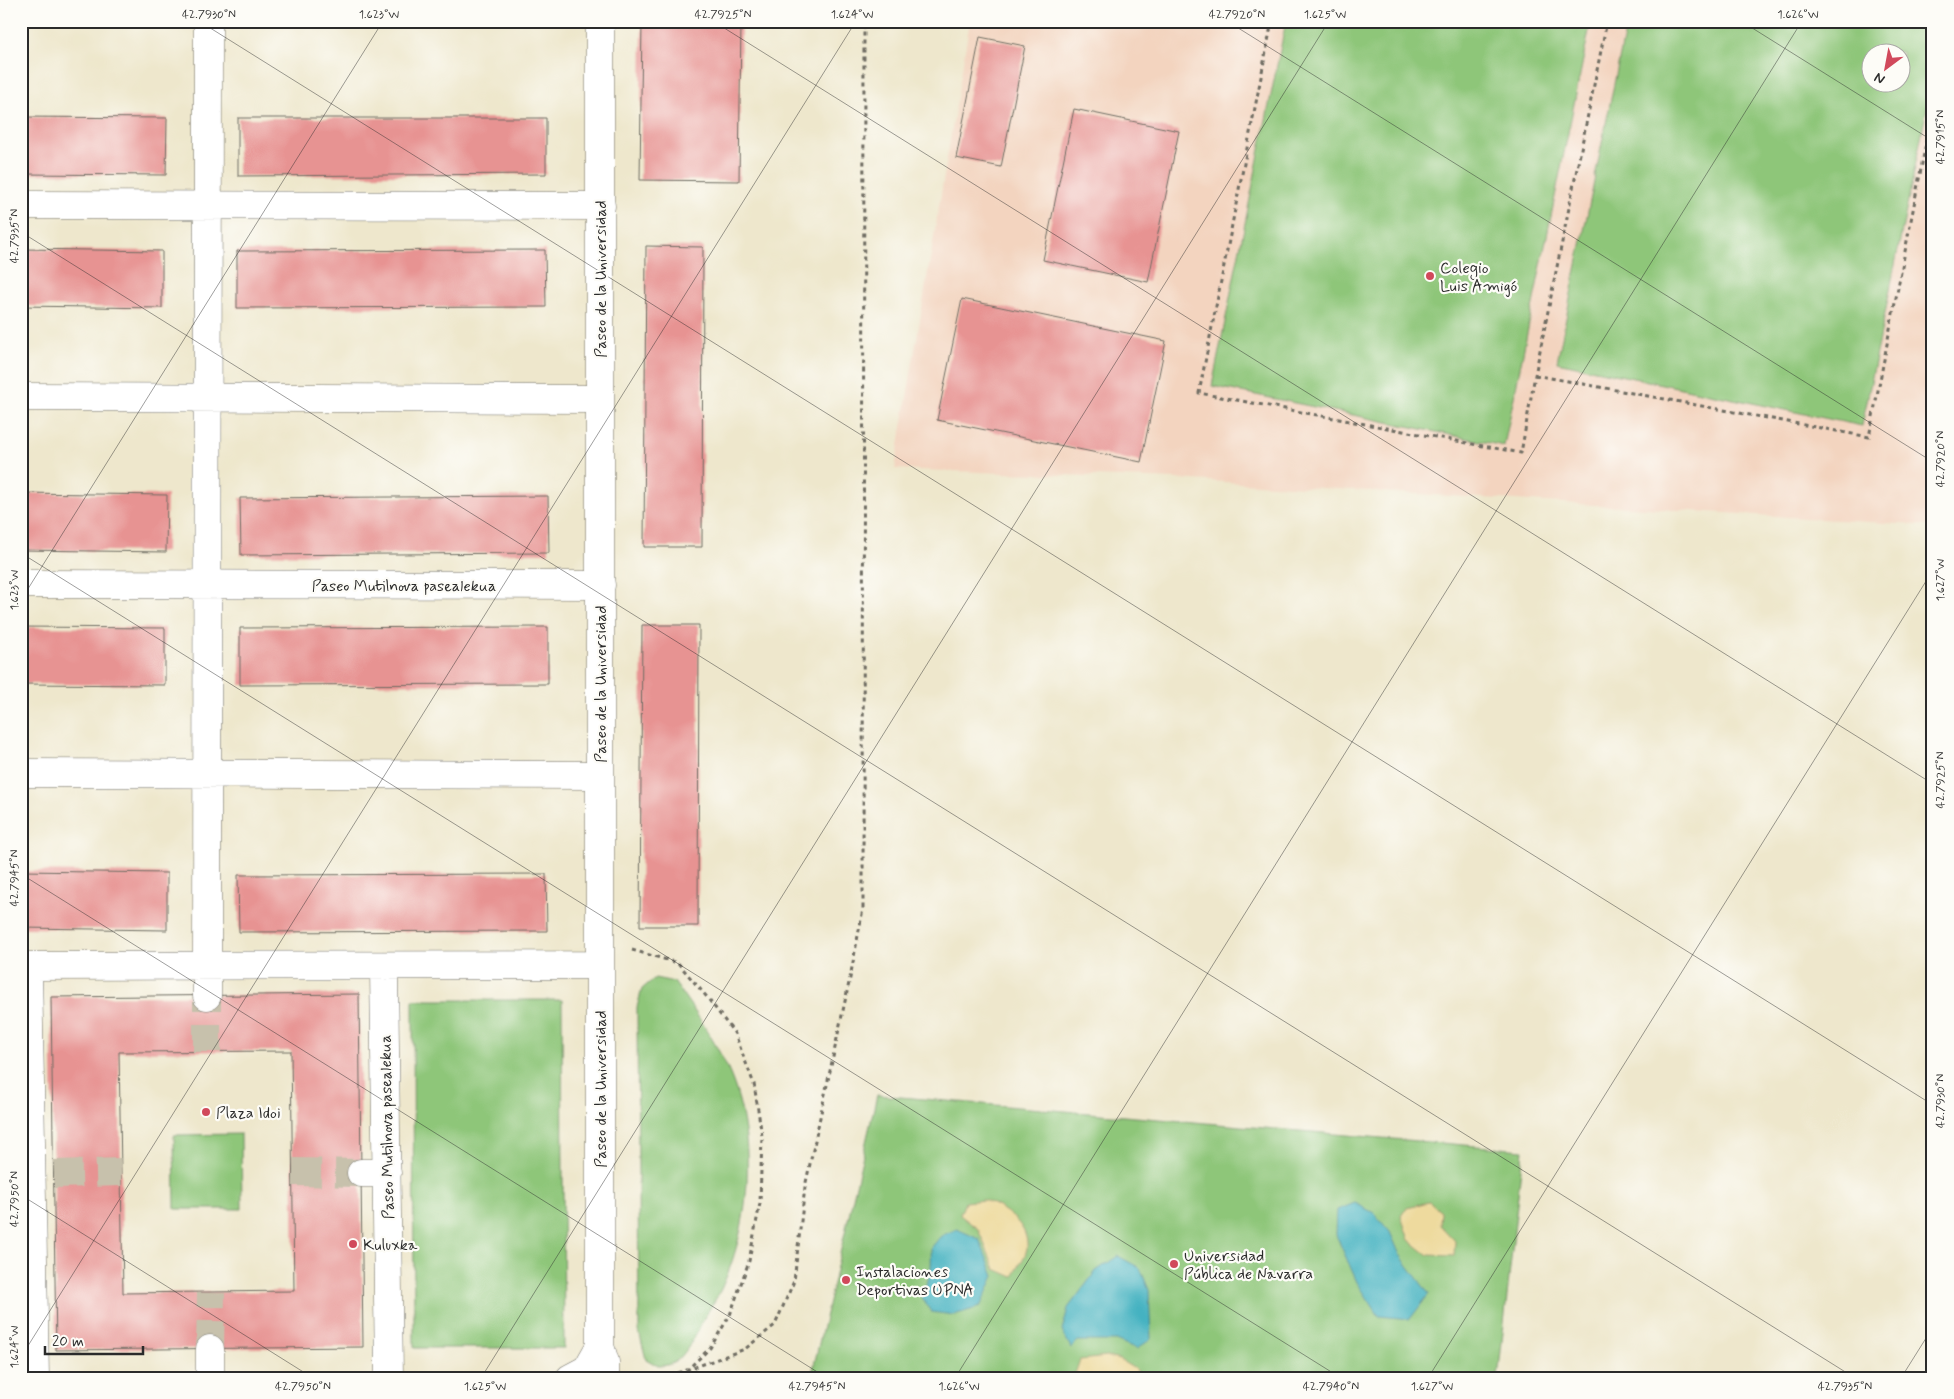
<svg xmlns="http://www.w3.org/2000/svg" width="1954" height="1399" font-family="Mynerve,sans-serif">
	<style>
		.built { fill: #f3d4bf; fill-rule: evenodd }
		.green { fill: #8ec679; stroke: #5c7852; fill-rule: evenodd }
		.sand { fill: #eeda9e; stroke: #8c8264 }
		.water { fill: #45b2c1; stroke: #386e76 }
		.building { fill: #e79392; fill-rule: evenodd }
		.lines { fill: none; stroke-linecap: round; stroke-linejoin: round }
		.minor-tunnel { stroke: #c7c1ac; stroke-width: 28; stroke-dasharray: 28 14; stroke-linecap: butt }
		.minor-casing { stroke: #6f6d63; stroke-width: 29 }
		.path { stroke: #6f6d63; stroke-width: 3; stroke-dasharray: 4 4; stroke-linecap: butt }
		.minor { stroke: #fff; stroke-width: 28 }
		.ticks { fill: none; stroke: #2b2b2b; stroke-width: 1; stroke-opacity: 0.45 }
		.poi-dot { fill: #d1495b; stroke: #fdfcf7; stroke-width: 2 }
		.labels { text-anchor: middle; stroke-width: 4.5; stroke-linejoin: round; paint-order: stroke }
		.poi-label { font-size: 16px; fill: #2b2b2b; stroke: #fdfcf7; text-anchor: start }
		.street-label { font-size: 16px; fill: #2b2b2b; stroke: #fdfcf7 }
		.neatline { fill: none; stroke: #2b2b2b; stroke-width: 2 }
		.ticks-label { font-size: 12px; text-anchor: middle; fill: #2b2b2b }
	</style>
	<rect width="100%" height="100%" fill="#fdfcf7"/>
	<filter id="ink" filterUnits="userSpaceOnUse"><feTurbulence type="fractalNoise" baseFrequency=".02" numOctaves="2"/><feDisplacementMap in="SourceGraphic" scale="10" xChannelSelector="R" yChannelSelector="G"/><feConvolveMatrix kernelMatrix="1 2 1 2 8 2 1 2 1" color-interpolation-filters="sRGB"/></filter>
	<filter id="wash" filterUnits="userSpaceOnUse"><feTurbulence type="fractalNoise" baseFrequency=".0096" numOctaves="4" result="noise"/><feDisplacementMap in="SourceGraphic" scale="20" xChannelSelector="R" yChannelSelector="G"/><feGaussianBlur stdDeviation="1.12" result="paint"/><feColorMatrix in="noise" values="0 0 0 0 0 0 0 0 0 0 0 0 0 0 0 0 0 1.4 0 .05"/><feComposite in="paint" operator="in"/></filter>
	<g filter="url(#wash)">
		<rect width="100%" height="100%" fill="#eee7cc"/>
		<path class="built" d="M970,21H1933V526L1176,479L895,469ZM1872,52H1902V82H1872Z"/>
		<path class="green" d="M1286,21H1591L1504,446L1212,386Z
			M1627,21H1933V79L1862,426L1557,362ZM1902,52V82H1872V52Z
			M655,978L674,982C693,1008 712,1036 726,1065C758,1132 752,1221 722,1287C718,1296 712,1305 707,1313C698,1328 688,1355 673,1363C669,1365 662,1366 658,1366L646,1359L639,1332L637,1007L642,989Z
			M413,1000H562L564,1348H414Z
			M877,1095L1523,1150L1498,1378H811Z
			M241,1134L242,1209H175L174,1135Z"/>
		<path class="sand" d="M984,1200C1003,1208 1029,1223 1027,1248C1026,1256 1017,1269 1013,1277L995,1269L978,1229L960,1215L965,1202Z
			M1429,1202L1441,1212L1440,1225L1455,1241L1454,1256L1428,1255L1409,1240L1401,1216L1407,1207Z
			M1107,1357L1120,1360L1138,1371L1133,1378L1074,1377L1080,1360Z"/>
		<path class="water" d="M1355,1203L1374,1213L1390,1232L1400,1255L1429,1294L1410,1319L1379,1316L1357,1282L1336,1235L1337,1210Z
			M957,1229L979,1239L994,1276L980,1307L954,1315L931,1312L921,1296C931,1276 932,1270 931,1248L941,1236Z
			M1118,1256L1140,1268L1149,1290L1151,1339L1137,1349L1118,1341H1078L1071,1348L1062,1331L1068,1308L1096,1271Z"/>
		<g id="blocks">
			<path class="building" d="M642,21H741L739,181L640,180Z
				M980,37L1025,46L1001,167L956,158Z
				M1074,109L1179,131L1148,282L1043,260Z
				M21,117L167,118L166,175L21,174Z
				M238,118H546V174L238,176Z
				M646,246L703,247L702,547H644Z
				M21,249L162,251V308L21,306Z
				M545,250L546,307L237,308V251Z
				M962,299L1166,341L1141,462L937,420Z
				M21,493L167,495L166,552L21,550Z
				M548,496L549,553L241,555L240,498Z
				M642,625H699L698,926H640Z
				M21,627L165,628V685L21,684Z
				M548,627V684L240,685V628Z
				M21,871L167,873V930L21,928Z
				M546,874L547,931L239,932L238,875Z
				M359,994L363,1347L56,1350L51,997ZM291,1051L294,1291L123,1293L119,1052Z"/>
		</g>
	</g>
	<g filter="url(#ink)">
		<use href="#blocks" fill-opacity="0" stroke="#6f6d63" stroke-width="1"/>
		<g class="lines">
			<path class="minor-tunnel" d="M207,1052V996
				M293,1172L361,1173
				M54,1174L121,1172
				M210,1349L211,1293"/>
			<defs>
				<path id="minor" d="M600,21V1346L605,1362V1378
					M21,205L601,206
					M21,397L600,399
					M21,584L601,585
					M21,773L600,775
					M21,966L600,965
					M28,966L35,1378
					M384,967L389,1378
					M207,996L208,21
					M361,1173H387
					M210,1378V1349
					M570,1378L587,1369L600,1346"/>
			</defs>
			<use href="#minor" class="minor-casing"/>
			<path class="path" d="M1272,21L1199,393L1521,453L1535,375L1607,21
				M1535,375L1869,437L1933,107
				M632,950L678,963L706,996L735,1034L754,1084L762,1136L760,1203L749,1261L730,1315L710,1348L687,1370L663,1378
				M691,1378L687,1370L745,1349L775,1325L794,1281L805,1187L850,978L863,909L864,21"/>
			<use href="#minor" class="minor"/>
		</g>
	</g>
	<path class="ticks" d="M199,21L1933,1105M713,21L1933,784M1227,21L1933,462M1741,21L1933,141M21,232L1855,1378M21,553L1341,1378M21,600L383,21M21,874L827,1378M21,1195L313,1378M21,1357L856,21M481,1378L1329,21M955,1378L1802,21M1428,1378L1933,570M1901,1378L1933,1327"/>
	<g class="poi-dot">
		<circle cx="1430" cy="276" r="5"/>
		<circle cx="206" cy="1112" r="5"/>
		<circle cx="353" cy="1244" r="5"/>
		<circle cx="1174" cy="1264" r="5"/>
		<circle cx="846" cy="1280" r="5"/>
	</g>
	<g class="labels">
		<g class="poi-label">
			<text x="1440" y="273">Colegio<tspan x="1440" dy="18">Luis Amigó</tspan></text>
			<text x="216" y="1118">Plaza Idoi</text>
			<text x="363" y="1250">Kuluxka</text>
			<text x="1184" y="1261">Universidad<tspan x="1184" dy="18">Pública de Navarra</tspan></text>
			<text x="856" y="1277">Instalaciones<tspan x="856" dy="18">Deportivas UPNA</tspan></text>
		</g>
		<g class="street-label">
			<text transform="translate(600 279) rotate(-90)" y="6">Paseo de la Universidad</text>
			<text x="404" y="591">Paseo Mutilnova pasealekua</text>
			<text transform="translate(600 684) rotate(-90)" y="6">Paseo de la Universidad</text>
			<text transform="translate(600 1089) rotate(-90)" y="6">Paseo de la Universidad</text>
			<text transform="translate(386 1127) rotate(-91)" y="6">Paseo Mutilnova pasealekua</text>
		</g>
	</g>
	<rect width="1954" height="1399" fill="none" stroke="#fdfcf7" stroke-width="55"/>
	<g transform="translate(1886 68) rotate(212)"><circle r="24" fill="#fdfcf7" stroke="#a9a8a5"/>
	<path d="M0-4L9 19L0 12L-9 19Z" fill="#d1495b"/>
	<text y="-8" font-size="14" font-weight="bold" text-anchor="middle" fill="#2b2b2b">N</text>
	</g>
	<path d="M45 1346v8h98v-8" fill="none" stroke="#2b2b2b" stroke-width="2.5"/>
	<text x="52" y="1346" font-size="15" fill="#2b2b2b" stroke="#fdfcf7" stroke-width="4" paint-order="stroke">20 m</text>
	<rect x="28" y="28" width="1898" height="1344" class="neatline"/>
	<g class="ticks-label">
		<text x="209" y="18">42.7930°N</text>
		<text x="379" y="18">1.623°W</text>
		<text x="723" y="18">42.7925°N</text>
		<text x="852" y="18">1.624°W</text>
		<text x="1237" y="18">42.7920°N</text>
		<text x="1325" y="18">1.625°W</text>
		<text x="1798" y="18">1.626°W</text>
		<text transform="translate(1940 137) rotate(-90)" y="4">42.7915°N</text>
		<text transform="translate(14 236) rotate(-90)" y="4">42.7935°N</text>
		<text transform="translate(1940 459) rotate(-90)" y="4">42.7920°N</text>
		<text transform="translate(1940 580) rotate(-90)" y="4">1.627°W</text>
		<text transform="translate(14 590) rotate(-90)" y="4">1.623°W</text>
		<text transform="translate(1940 780) rotate(-90)" y="4">42.7925°N</text>
		<text transform="translate(14 878) rotate(-90)" y="4">42.7945°N</text>
		<text transform="translate(1940 1101) rotate(-90)" y="4">42.7930°N</text>
		<text transform="translate(14 1199) rotate(-90)" y="4">42.7950°N</text>
		<text transform="translate(14 1347) rotate(-90)" y="4">1.624°W</text>
		<text x="303" y="1390">42.7950°N</text>
		<text x="485" y="1390">1.625°W</text>
		<text x="817" y="1390">42.7945°N</text>
		<text x="959" y="1390">1.626°W</text>
		<text x="1331" y="1390">42.7940°N</text>
		<text x="1432" y="1390">1.627°W</text>
		<text x="1845" y="1390">42.7935°N</text>
	</g>
</svg>
